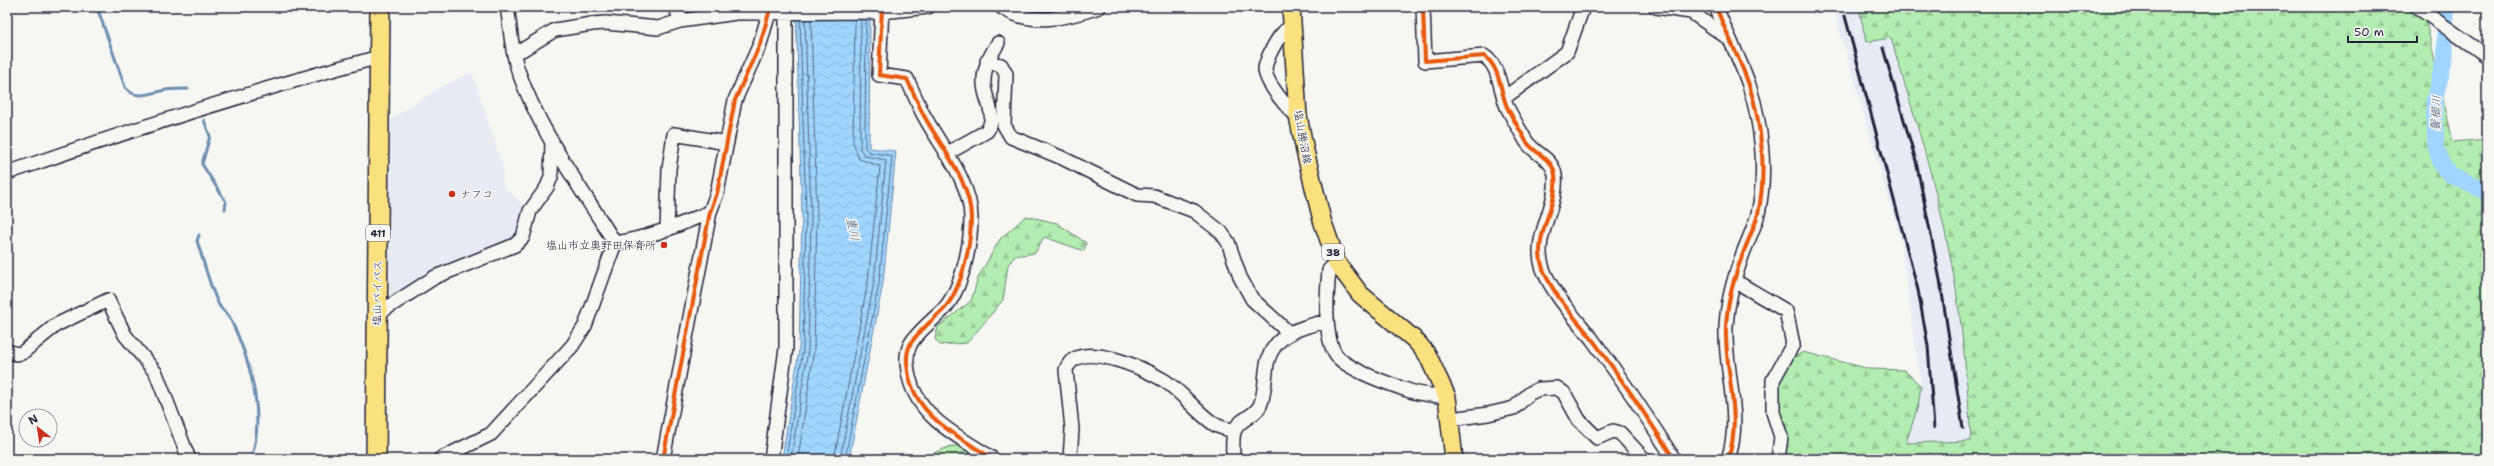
<svg xmlns="http://www.w3.org/2000/svg" width="2494" height="466" font-family="'Shantell Sans','Klee One',sans-serif">
	<style>
		.built { fill: #e8ebf4 }
		.forest { fill: url(#forest-firs); stroke: #6a8776 }
		.water { fill: url(#water-waves); stroke: #6d8db0 }
		.lines { fill: none; stroke-linecap: round; stroke-linejoin: round }
		.shore { stroke: #546a89; stroke-width: 1 }
		.stream { stroke: #6d8db0; stroke-width: 3 }
		.river { stroke: #9fd5fe; stroke-width: 17 }
		.minor-casing { stroke: #22223b; stroke-width: 16 }
		.major-casing { stroke: #22223b; stroke-width: 20 }
		.highway-casing { stroke: #22223b; stroke-width: 22 }
		.minor { stroke: #f6f6f2; stroke-width: 13 }
		.major { stroke: #fbe080; stroke-width: 17 }
		.highway { stroke: #fbe080; stroke-width: 19 }
		.rail { stroke: #22223b; stroke-width: 3 }
		.cycleway-casing { stroke: #f6f6f2; stroke-width: 6 }
		.cycleway { stroke: #e8590c; stroke-width: 4 }
		.poi-dot { fill: #c8321e; stroke: #f6f6f2; stroke-width: 1.5 }
		.labels { text-anchor: middle; stroke-width: 3; stroke-linejoin: round; paint-order: stroke }
		.shield { fill: #f6f6f2; stroke: #626272; stroke-width: 1 }
		.shield-label { font-size: 10px; font-weight: bold; fill: #22223b }
		.street-label { font-size: 11px; fill: #22223b; stroke: #f6f6f2 }
		.poi-label { font-size: 11px; fill: #22223b; stroke: #f6f6f2; text-anchor: start }
		.water-label { font-size: 12px; font-style: italic; fill: #485876; stroke: #f6f6f2 }
	</style>
	<defs>
		<pattern id="forest-firs" width="22" height="20" patternUnits="userSpaceOnUse"><rect width="22" height="20" fill="#b3ecb0"/><path d="M5 1l3.5 6h-7zM16 11l3.5 6h-7z" fill="#9aca98"/></pattern>
		<pattern id="water-waves" width="16" height="10" patternUnits="userSpaceOnUse"><rect width="16" height="10" fill="#9fd5fe"/><path d="M0 5q4-4 8 0t8 0" fill="none" stroke="#89b7db"/></pattern>
	</defs>
	<rect width="100%" height="100%" fill="#f6f6f2"/>
	<filter id="ink" filterUnits="userSpaceOnUse"><feTurbulence type="fractalNoise" baseFrequency=".025" numOctaves="2"/><feDisplacementMap in="SourceGraphic" scale="8" xChannelSelector="R" yChannelSelector="G"/><feConvolveMatrix kernelMatrix="1 2 1 2 8 2 1 2 1" color-interpolation-filters="sRGB"/></filter>
	<g filter="url(#ink)">
		<path class="built" d="M1833,7H1859L1866,42L1891,37L1944,228L1957,295L1963,344L1971,441L1905,443L1918,406L1921,386L1901,242Z
			M472,72L503,167V186L530,211L523,237L385,302L389,191V120L439,88Z"/>
		<path class="forest" d="M1859,7H2425L2424,13L2453,142L2487,139V459H1783C1778,424 1763,371 1803,352L1870,369L1904,370L1921,386L1918,406L1906,443L1971,441C1968,392 1964,344 1957,296C1944,208 1916,123 1891,38L1866,42Z
			M1026,216L1057,223L1086,243L1084,251L1044,237L1035,253L1015,256L1008,265L1003,300L967,343L940,345L935,339L938,327L971,301L978,278L1000,239Z
			M951,446H967L977,459H928L929,455Z"/>
		<path class="water" d="M796,7H870L869,148L896,151L883,283L849,459H782L799,350L802,217Z"/>
		<g class="lines">
			<path class="shore" d="M786,459L803,350L806,216L800,20
				M791,459L808,350L811,216L805,20
				M798,459L814,350L817,216L811,20
				M834,459L868,281L880,166L859,159L853,142L855,20
				M840,459L874,282L886,160L865,156L860,149L861,20
				M845,459L879,283L892,156L869,152L865,148L866,20"/>
			<path class="stream" d="M97,7L125,87C135,101 151,93 166,90C173,89 181,89 188,89
				M204,120L210,136L202,164L226,202L225,209
				M199,235L197,241C204,262 209,285 219,305C222,311 227,312 230,318C250,359 266,414 251,459"/>
			<path class="river" d="M2445,7V56L2434,101L2436,146L2442,166L2451,175L2487,192"/>
			<defs>
				<path id="minor" d="M507,7C511,29 511,52 519,73C541,134 581,188 615,243
					M676,7L680,21
					M882,7L879,75L907,79C912,90 917,101 922,112C939,145 971,180 971,218C971,245 962,290 943,310C935,318 914,335 910,345C905,355 907,366 909,377C919,419 960,437 993,459
					M1001,7C1030,27 1067,18 1099,7
					M1423,7L1425,61L1484,56C1500,66 1500,91 1507,107C1513,119 1520,130 1526,141C1534,154 1553,158 1555,175C1559,207 1531,236 1543,269C1552,293 1576,319 1592,339C1621,378 1648,418 1674,459
					M1656,7L1691,12L1728,38
					M1716,7C1726,33 1740,59 1749,85C1762,125 1767,173 1758,214C1754,229 1746,244 1741,259C1733,281 1727,304 1726,327C1724,371 1743,416 1728,459
					M2417,7L2487,56
					M1293,27C1290,28 1285,30 1283,33C1276,40 1266,59 1265,69C1265,82 1288,110 1298,116
					M513,51L522,50L555,30L592,24L606,23L658,28L680,21L736,13L882,12L928,7
					M987,61L1001,65L1006,74L1004,125L1011,137L1060,157L1137,195L1154,196L1194,211L1221,232L1228,242L1240,277L1252,299L1289,333
					M1504,98L1567,52L1583,7
					M946,154L987,131C998,115 985,102 984,84C983,69 990,56 998,43
					M7,173C130,130 253,91 379,57
					M667,230L669,169L674,134L727,143
					M615,243C649,238 679,225 710,212
					M1337,263L1329,270C1327,292 1323,336 1336,355C1347,370 1392,385 1410,391C1422,395 1435,395 1447,397
					M1735,281L1786,311L1793,344L1773,380V412L1781,437L1778,459
					M376,315L435,277L515,245L523,237L530,211L547,187L551,177L552,141
					M7,351L17,354L22,353L56,325L108,300L125,335L156,373L189,459
					M1451,419L1488,414L1514,408L1530,393L1539,389L1557,388L1564,393L1579,420L1597,438L1613,431L1620,433L1644,459
					M440,459L491,434L572,346L585,326L615,243
					M663,459L710,212L717,193L735,100L760,44L769,13
					M771,459L786,348V12
					M1070,459L1072,429L1066,370C1076,337 1146,369 1165,381C1183,393 1196,412 1214,424C1220,428 1228,429 1234,431
					M1233,459C1233,451 1232,440 1234,432C1238,418 1257,417 1261,403C1265,391 1265,377 1267,364C1273,334 1301,327 1327,321"/>
				<path id="major" d="M1291,7L1298,116L1305,151L1322,220L1337,263L1360,294L1415,340L1427,354L1447,397L1454,459"/>
				<path id="highway" d="M376,459L380,7"/>
			</defs>
			<use href="#minor" class="minor-casing"/>
			<use href="#major" class="major-casing"/>
			<use href="#highway" class="highway-casing"/>
			<use href="#minor" class="minor"/>
			<use href="#major" class="major"/>
			<use href="#highway" class="highway"/>
			<path class="rail" d="M1845,16L1918,290L1928,346L1934,428
				M1883,48L1916,161L1940,280L1963,428"/>
			<defs>
				<path id="cycleway" d="M882,7L879,75L907,79C912,90 917,101 922,112C939,145 971,180 971,218C971,245 962,290 943,310C935,318 914,335 910,345C905,355 907,366 909,377C919,419 960,437 993,459
					M1423,7L1425,61L1484,56C1500,66 1500,91 1507,107C1513,119 1520,130 1526,141C1534,154 1553,158 1555,175C1559,207 1531,236 1543,269C1552,293 1576,319 1592,339C1621,378 1648,418 1674,459
					M1716,7C1726,33 1740,59 1749,85C1762,125 1767,173 1758,214C1754,229 1746,244 1741,259C1733,281 1727,304 1726,327C1724,371 1743,416 1728,459
					M663,459L710,212L717,193L735,100L760,44L769,13"/>
			</defs>
			<use href="#cycleway" class="cycleway-casing"/>
			<use href="#cycleway" class="cycleway"/>
		</g>
	</g>
	<g class="poi-dot">
		<circle cx="452" cy="194" r="4"/>
		<circle cx="664" cy="245" r="4"/>
	</g>
	<g class="labels">
		<g class="shield">
			<rect x="366" y="225" width="24" height="16" rx="3"/>
			<rect x="1322" y="244" width="22" height="16" rx="3"/>
		</g>
		<g class="shield-label">
			<text x="378" y="237">411</text>
			<text x="1333" y="256">38</text>
		</g>
		<g class="street-label">
			<text transform="translate(1303 137) rotate(80)" y="4">塩山勝沼線</text>
			<text transform="translate(377 293) rotate(-89)" y="4">塩山バイパス</text>
		</g>
		<g class="poi-label">
			<text x="460" y="198">ナフコ</text>
			<text x="656" y="249" text-anchor="end">塩山市立奥野田保育所</text>
		</g>
		<g class="water-label">
			<text transform="translate(2436 113) rotate(-88)" y="4">鬢櫛川</text>
			<text transform="translate(853 229) rotate(79)" y="4">重川</text>
		</g>
	</g>
	<rect width="2494" height="466" fill="none" stroke="#f6f6f2" stroke-width="24"/>
	<rect x="12" y="12" width="2470" height="442" fill="none" stroke="#22223b" stroke-width="1.5" filter="url(#ink)"/>
	<g transform="translate(38 428) rotate(330)"><circle r="19" fill="#f6f6f2" stroke="#a1a1a9"/>
	<path d="M0-3L7 15L0 10L-7 15Z" fill="#c8321e"/>
	<text y="-6" font-size="11" font-weight="bold" text-anchor="middle" fill="#22223b">N</text>
	</g>
	<path d="M2348 36v6h69v-6" fill="none" stroke="#22223b" stroke-width="2"/>
	<text x="2354" y="36" font-size="12" fill="#22223b" stroke="#f6f6f2" stroke-width="3" paint-order="stroke">50 m</text>
</svg>
